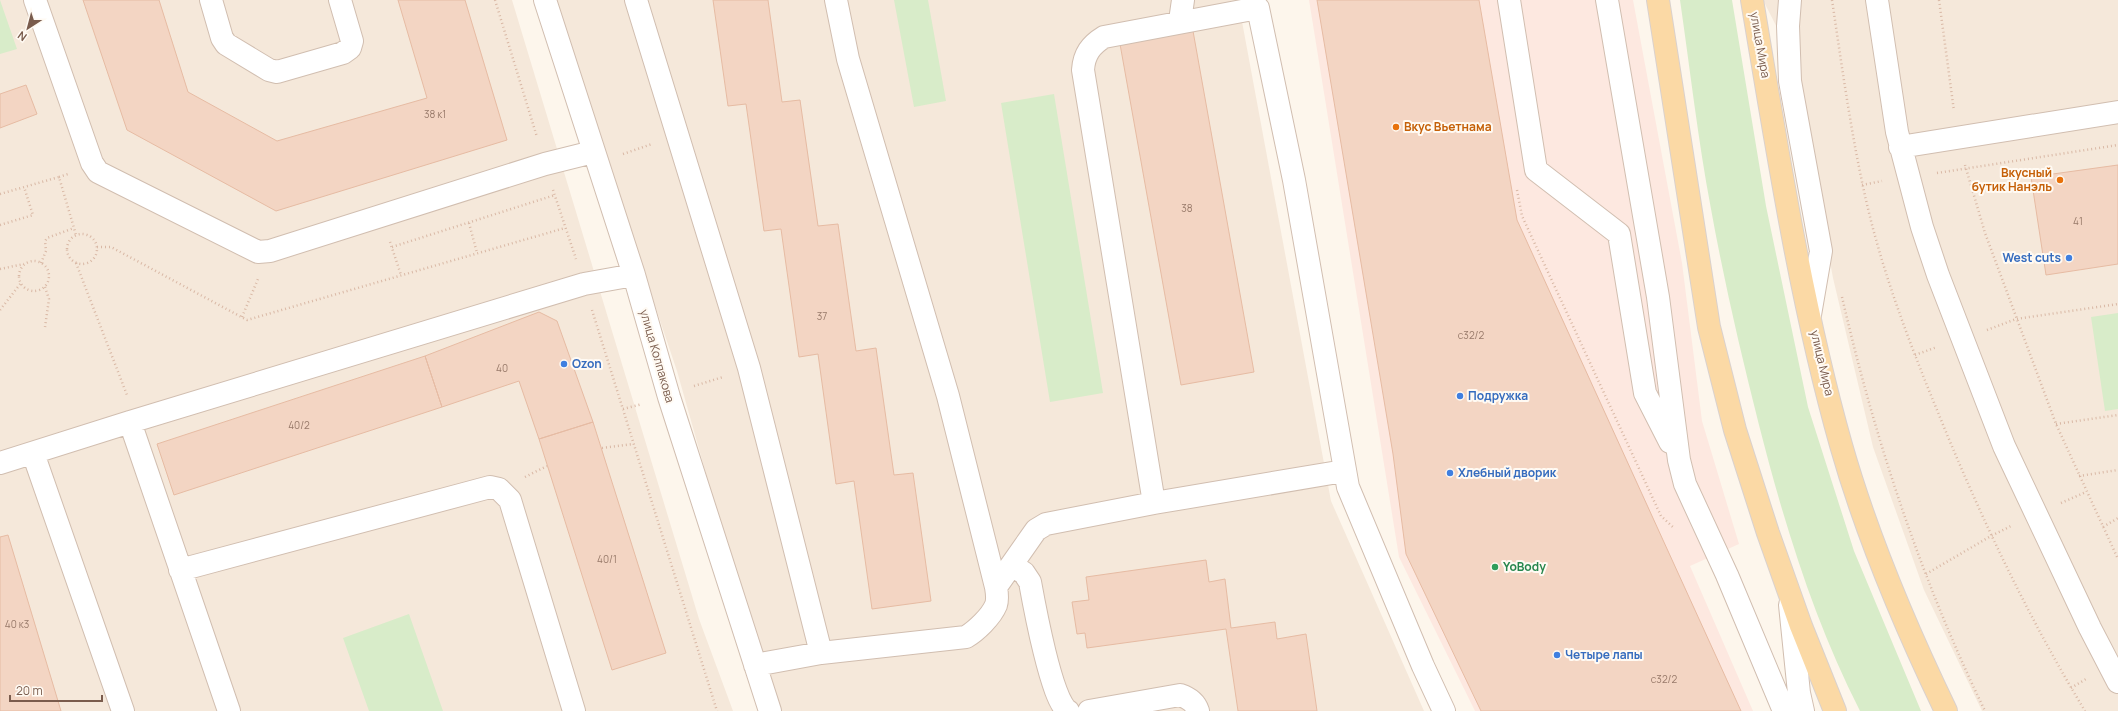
<svg xmlns="http://www.w3.org/2000/svg" width="2118" height="711" font-family="Manrope,sans-serif">
	<style>
		.residential { fill: #f5e8da }
		.commercial { fill: #fde8e0 }
		.green { fill: #d8ecc9 }
		.building { fill: #f3d5c3; stroke: #e6bba3 }
		.lines { fill: none; stroke-linecap: round; stroke-linejoin: round }
		.minor-casing { stroke: #d1beb0; stroke-width: 24 }
		.major-casing { stroke: #dad1cd; stroke-width: 24 }
		.path { stroke: #d9b8a5; stroke-width: 2.5; stroke-dasharray: 1 3; stroke-linecap: butt }
		.minor { stroke: #fff; stroke-width: 22 }
		.major { stroke: #fbd9a5; stroke-width: 22 }
		.food-dot { fill: #e8710a; stroke: #fffaf3; stroke-width: 1.5 }
		.shop-dot { fill: #3f7fe0; stroke: #fffaf3; stroke-width: 1.5 }
		.leisure-dot { fill: #2e9e5b; stroke: #fffaf3; stroke-width: 1.5 }
		.labels { text-anchor: middle; stroke-width: 4; stroke-linejoin: round; paint-order: stroke }
		.number-label { font-size: 10px; fill: #987a6a }
		.street-label { font-size: 12px; fill: #7a5c4d; stroke: #fffaf3 }
		.food-label { font-size: 12px; font-weight: bold; fill: #c56008; stroke: #fffaf3; text-anchor: start }
		.shop-label { font-size: 12px; font-weight: bold; fill: #366cbe; stroke: #fffaf3; text-anchor: start }
		.leisure-label { font-size: 12px; font-weight: bold; fill: #27864d; stroke: #fffaf3; text-anchor: start }
	</style>
	<rect width="100%" height="100%" fill="#fdf6ec"/>
	<path class="residential" d="M0,0H512L699,619L733,711H0Z
		M552,0H1238L1331,501L1424,711H776L756,651L677,371Z
		M1763,0H2118V711H1982L1924,590L1873,447L1833,278L1793,59Z"/>
	<path class="commercial" d="M1309,0H1633L1682,263L1702,421L1739,544L1690,566L1753,711H1475L1399,557Z"/>
	<path class="green" d="M0,0L17,49L0,54Z
		M894,0H928L946,101L914,107Z
		M1680,0H1732L1766,206L1808,407L1854,551L1921,711H1860C1814,621 1784,523 1759,425C1741,354 1724,281 1711,209C1698,140 1690,69 1680,0Z
		M1054,94L1103,393L1050,402L1001,103Z
		M2118,313V409L2105,411L2091,317Z
		M409,614L443,711H369L343,638Z"/>
	<path class="building" d="M83,0H159L188,92L277,141L427,98L398,0H465L507,140L276,211L127,130Z
		M713,0H768L782,102L800,100L818,226L838,224L856,351L876,348L894,475L913,473L931,601L872,609L854,481L836,484L818,354L799,357L781,229L764,231L746,104L728,106Z
		M1317,0H1479L1517,220L1741,711H1481L1406,554L1393,454Z
		M1193,31L1254,372L1181,385L1120,44Z
		M26,85L37,114L0,128V94Z
		M2118,165V264L2046,275L2031,177Z
		M539,312L557,321L593,422L539,439L519,381L442,407L425,356Z
		M425,356L442,407L174,495L157,444Z
		M593,422L666,653L612,670L539,439Z
		M8,535L61,711H0V537Z
		M1206,560L1209,582L1225,579L1231,628L1275,622L1277,639L1306,634L1317,711H1238L1226,629L1087,648L1085,633L1077,634L1072,602L1089,600L1086,577Z"/>
	<g class="lines">
		<defs>
			<path id="minor" d="M35,0L92,163L98,172L258,252L270,251L545,164L593,152
				M211,0L222,38L226,44L269,70L277,72L343,53L350,48L352,41L340,0
				M545,0L634,275L669,397L770,711
				M636,0L749,368L821,653
				M1509,0L1536,170L1619,234L1645,393L1670,442
				M1607,0L1658,297L1679,460L1685,484L1727,575L1784,711
				M1790,0L1788,26L1790,81L1821,251L1810,315
				M1877,0L1897,132L1922,227L1938,275L2004,446L2090,628L2118,682
				M1180,21L1183,0
				M1900,147L2118,112
				M33,453L123,711
				M0,463L130,422
				M1154,503L1083,70C1084,54 1091,45 1104,37L1258,8L1294,180L1348,487L1423,666L1444,711
				M1012,565L1024,573L1030,582C1034,604 1052,703 1068,711
				M180,570L490,487L499,489L510,500L574,711
				M996,587L1036,530L1046,524L1154,503L1344,471
				M1790,605L1799,693L1803,711
				M755,665L821,653L966,637C976,631 991,617 996,605C998,599 997,593 996,587L948,396L848,59L836,0
				M229,711L130,422L584,284L634,275
				M1089,711L1180,695C1189,698 1195,702 1198,711"/>
			<path id="major" d="M1658,0L1709,327L1735,430L1768,533L1801,626L1835,711
				M1752,0C1777,148 1800,300 1841,445C1866,533 1906,628 1946,711"/>
		</defs>
		<use href="#minor" class="minor-casing"/>
		<use href="#major" class="major-casing"/>
		<path class="path" d="M495,0L537,137
			M1832,0C1842,67 1851,134 1866,200C1882,271 1909,342 1937,410C1979,514 2027,615 2085,711
			M1939,0L1954,111
			M623,154L652,144
			M1965,165L1985,233L2056,424L2118,559
			M1937,173L2118,145
			M59,177L68,174
			M1862,185L1882,181
			M553,190L576,259
			M1517,190L1522,216L1661,516L1674,528
			M0,194L59,177L76,235
			M469,223L477,253
			M0,225L33,215L24,187
			M67 249a15 15 0 1 1 30 0a15 15 0 1 1-30 0Z
			M390,242L401,275
			M97,247H111L247,320L565,228
			M392,247L555,195
			M19 276a15 15 0 1 1 30 0a15 15 0 1 1-30 0Z
			M41,263L46,251L45,241L47,238L74,228
			M76,263L127,395
			M0,269L24,264
			M45,287L49,299L45,327
			M1842,297C1875,440 1921,579 1985,711
			M0,310L21,283
			M592,310L717,711
			M242,317L258,279
			M1987,330L2016,319L2118,304
			M1915,355L1937,347
			M694,386L723,377
			M623,409L642,404
			M2056,424L2118,415
			M602,448L633,444
			M2079,476L2118,470
			M525,477L547,466
			M2061,503L2086,492
			M2103,527L2118,518
			M1926,574L1991,536L2011,526
			M2071,688L2086,679"/>
		<use href="#minor" class="minor"/>
		<use href="#major" class="major"/>
	</g>
	<g class="food-dot">
		<circle cx="1396" cy="127" r="4"/>
		<circle cx="2060" cy="180" r="4"/>
	</g>
	<g class="shop-dot">
		<circle cx="2069" cy="258" r="4"/>
		<circle cx="564" cy="364" r="4"/>
		<circle cx="1460" cy="396" r="4"/>
		<circle cx="1450" cy="473" r="4"/>
		<circle cx="1557" cy="655" r="4"/>
	</g>
	<circle class="leisure-dot" cx="1495" cy="567" r="4"/>
	<g class="labels">
		<g class="number-label">
			<text x="435" y="118">38 к1</text>
			<text x="1187" y="212">38</text>
			<text x="2078" y="225">41</text>
			<text x="822" y="320">37</text>
			<text x="1471" y="339">с32/2</text>
			<text x="502" y="372">40</text>
			<text x="299" y="429">40/2</text>
			<text x="607" y="563">40/1</text>
			<text x="17" y="628">40 к3</text>
			<text x="1664" y="683">с32/2</text>
		</g>
		<g class="street-label">
			<text transform="translate(1760 45) rotate(80)" y="4">улица Мира</text>
			<text transform="translate(657 356) rotate(74)" y="4">улица Колпакова</text>
			<text transform="translate(1822 363) rotate(77)" y="4">улица Мира</text>
		</g>
		<g class="food-label">
			<text x="1404" y="131">Вкус Вьетнама</text>
			<text x="2052" y="177" text-anchor="end">Вкусный<tspan x="2052" dy="14">бутик Нанэль</tspan></text>
		</g>
		<g class="shop-label">
			<text x="2061" y="262" text-anchor="end">West cuts</text>
			<text x="572" y="368">Ozon</text>
			<text x="1468" y="400">Подружка</text>
			<text x="1458" y="477">Хлебный дворик</text>
			<text x="1565" y="659">Четыре лапы</text>
		</g>
		<g class="leisure-label">
			<text x="1503" y="571">YoBody</text>
		</g>
	</g>
	<g transform="translate(28 28) rotate(216)" stroke="#fffaf3" stroke-width="3" paint-order="stroke">
	<path d="M0-3L7 15L0 10L-7 15Z" fill="#7a5c4d"/>
	<text y="-6" font-size="11" font-weight="bold" text-anchor="middle" fill="#7a5c4d">N</text>
	</g>
	<path d="M10 695v6h92v-6" fill="none" stroke="#7a5c4d" stroke-width="2"/>
	<text x="16" y="695" font-size="12" fill="#7a5c4d" stroke="#fffaf3" stroke-width="3" paint-order="stroke">20 m</text>
</svg>
